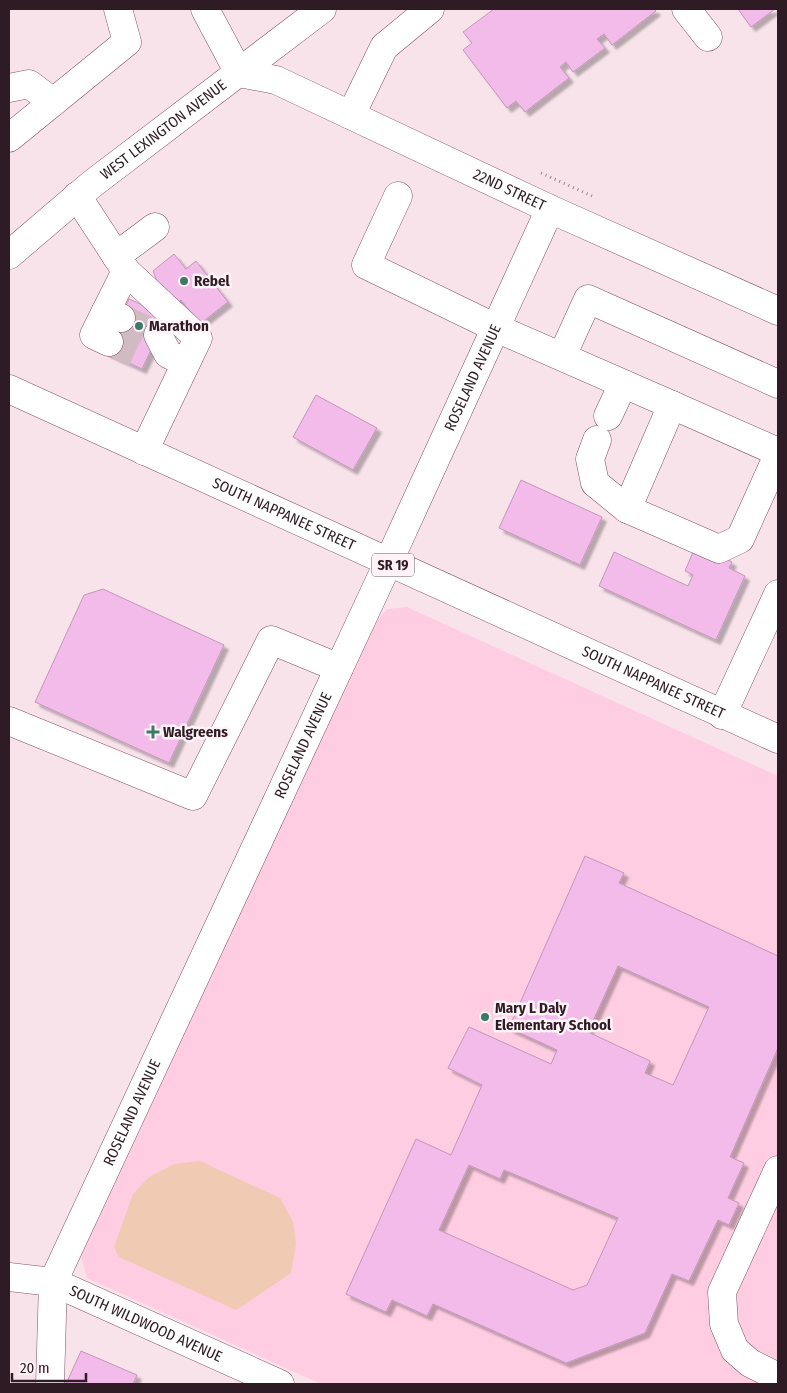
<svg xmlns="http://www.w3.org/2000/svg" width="787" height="1393" font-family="'Fira Sans Condensed',sans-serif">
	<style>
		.built { fill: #ffcde1 }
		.green { fill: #f0cab3 }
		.building { fill: #f2bbe9; stroke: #c197b9; fill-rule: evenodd; filter: url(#shadow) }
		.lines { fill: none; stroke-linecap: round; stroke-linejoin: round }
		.minor-tunnel { stroke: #d1bbc3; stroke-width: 28; stroke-dasharray: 28 14; stroke-linecap: butt }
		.minor-casing { stroke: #805266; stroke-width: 29 }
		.major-casing { stroke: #805266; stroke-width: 29 }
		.path { stroke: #968189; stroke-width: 3; stroke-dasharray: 1 4; stroke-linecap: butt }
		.minor { stroke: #fff; stroke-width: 28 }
		.major { stroke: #fff; stroke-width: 28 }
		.poi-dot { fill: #3a7a67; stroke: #fff3f8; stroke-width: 2 }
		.labels { text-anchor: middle; stroke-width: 5; stroke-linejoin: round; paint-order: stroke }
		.shield { fill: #fff3f8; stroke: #6d5c64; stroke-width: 1 }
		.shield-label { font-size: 14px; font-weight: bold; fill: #2f1b24 }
		.street-label { font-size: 15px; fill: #2f1b24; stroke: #fff3f8 }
		.poi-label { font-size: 15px; font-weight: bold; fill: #2f1b24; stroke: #fff3f8; text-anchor: start }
	</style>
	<defs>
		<filter id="shadow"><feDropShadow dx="4.5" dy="4.5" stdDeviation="1" flood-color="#0004"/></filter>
	</defs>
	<rect width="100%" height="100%" fill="#f9e3eb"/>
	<path class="built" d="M407,607L778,776V1384H321L87,1278L81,1257L375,623L387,609Z"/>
	<path class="green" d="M200,1161L280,1198L293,1222L296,1243L291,1273L236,1310L119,1257L114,1247L133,1194L149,1177L174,1164Z"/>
	<path class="building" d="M494,9H654L656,11L612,45L604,34L597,39L605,48L573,72L566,62L560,67L569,78L525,112L516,101L507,108L463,50L472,43L463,32Z
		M738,9H775L751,27Z
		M174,254L186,269L196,261L228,302L200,324L181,300L178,303L161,291L153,271Z
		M129,299L167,316L142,369L105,352Z
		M316,395L377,428L353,470L293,437Z
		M521,480L602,517L580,565L499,528Z
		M614,552L688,586L693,575L685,571L693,552L717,563L720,556L732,562L729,568L745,576L716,640L599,586Z
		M103,589L224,645L169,763L35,702L84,595Z
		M585,856L624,873L619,883L778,956V1048L730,1157L744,1163L728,1198L739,1203L729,1225L718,1220L689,1281L672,1274L645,1333L566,1363L433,1304L427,1316L392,1300L386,1312L346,1294L416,1139L451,1155L482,1085L448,1068L469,1027L551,1064L557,1050L509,1028ZM618,966L709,1007L673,1085L645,1073L650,1061L588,1032ZM469,1165L500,1179L504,1170L618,1218L587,1285L573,1290L439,1230Z
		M81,1351L137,1375L133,1384H66Z"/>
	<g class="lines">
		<path class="minor-tunnel" d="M121,318L158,335
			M109,342L147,359"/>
		<defs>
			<g id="minor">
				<path id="s1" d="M205,9L239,73L276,80L550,209L778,311"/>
				<path d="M686,9L708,37"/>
				<path d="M9,88L29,84L53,102"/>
				<path d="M351,115L384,47L430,9"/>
				<path d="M9,138L127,42L118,9"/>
				<path d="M77,196L126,271L198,338L144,451"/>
				<path d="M398,196L366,265L496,328L672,405L627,509L719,549L740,539L778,455"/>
				<path d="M116,256L155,227"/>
				<path d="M106,311L94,335L109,342"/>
				<path d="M121,318L106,311L126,271"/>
				<path d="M158,335L168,354L186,363"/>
				<path d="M562,356L588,299L778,384"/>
				<path d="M672,405L778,452"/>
				<path d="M608,416L623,384"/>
				<path d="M597,440L590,459L595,483L627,509"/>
				<path d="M722,715L778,594"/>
				<path d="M9,721L193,796L271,640L339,668"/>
				<path d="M778,1170L722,1292L724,1324L735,1350L750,1363L778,1377"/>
				<path id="s2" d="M9,1277L53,1282L280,1384"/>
				<path id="s3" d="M50,1384L53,1282L388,563L550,209"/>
			</g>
			<g id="major">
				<path id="s4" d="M9,255L92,184L322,9"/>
				<path id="s5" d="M9,389L778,739"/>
			</g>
		</defs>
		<use href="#minor" class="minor-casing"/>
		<use href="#major" class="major-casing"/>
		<path class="path" d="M541,173L592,196"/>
		<use href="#minor" class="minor"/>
		<use href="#major" class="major"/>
	</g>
	<g class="poi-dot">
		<circle cx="184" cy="281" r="5"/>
		<circle cx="139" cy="326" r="5"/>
		<path d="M150.5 724.5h5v5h5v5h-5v5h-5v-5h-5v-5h5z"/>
		<circle cx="485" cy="1017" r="5"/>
	</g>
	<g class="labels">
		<rect class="shield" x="372" y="553.5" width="42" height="23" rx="4"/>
		<g class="shield-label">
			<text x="393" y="570">SR 19</text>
		</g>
		<g class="street-label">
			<text dy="5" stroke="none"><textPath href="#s4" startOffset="199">WEST LEXINGTON AVENUE</textPath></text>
			<text dy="5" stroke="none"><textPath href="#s1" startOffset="368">22ND STREET</textPath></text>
			<text dy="5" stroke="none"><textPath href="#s3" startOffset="1099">ROSELAND AVENUE</textPath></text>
			<text dy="5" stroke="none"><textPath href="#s5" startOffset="302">SOUTH NAPPANEE STREET</textPath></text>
			<text dy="5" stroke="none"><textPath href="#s5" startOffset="708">SOUTH NAPPANEE STREET</textPath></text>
			<text dy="5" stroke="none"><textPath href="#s3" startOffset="694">ROSELAND AVENUE</textPath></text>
			<text dy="5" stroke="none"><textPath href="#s3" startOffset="289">ROSELAND AVENUE</textPath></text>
			<text dy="5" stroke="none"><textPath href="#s2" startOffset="146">SOUTH WILDWOOD AVENUE</textPath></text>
		</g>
		<g class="poi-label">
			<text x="194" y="286">Rebel</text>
			<text x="149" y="331">Marathon</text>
			<text x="163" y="737">Walgreens</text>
			<text x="495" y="1013">Mary L Daly<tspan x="495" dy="17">Elementary School</tspan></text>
		</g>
	</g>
	<rect width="787" height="1393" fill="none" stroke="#2f1b24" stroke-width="20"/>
	<path d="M12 1373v8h74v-8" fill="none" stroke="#2f1b24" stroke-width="2.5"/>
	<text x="20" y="1373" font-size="15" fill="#2f1b24" stroke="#fff3f8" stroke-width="4" paint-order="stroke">20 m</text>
</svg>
